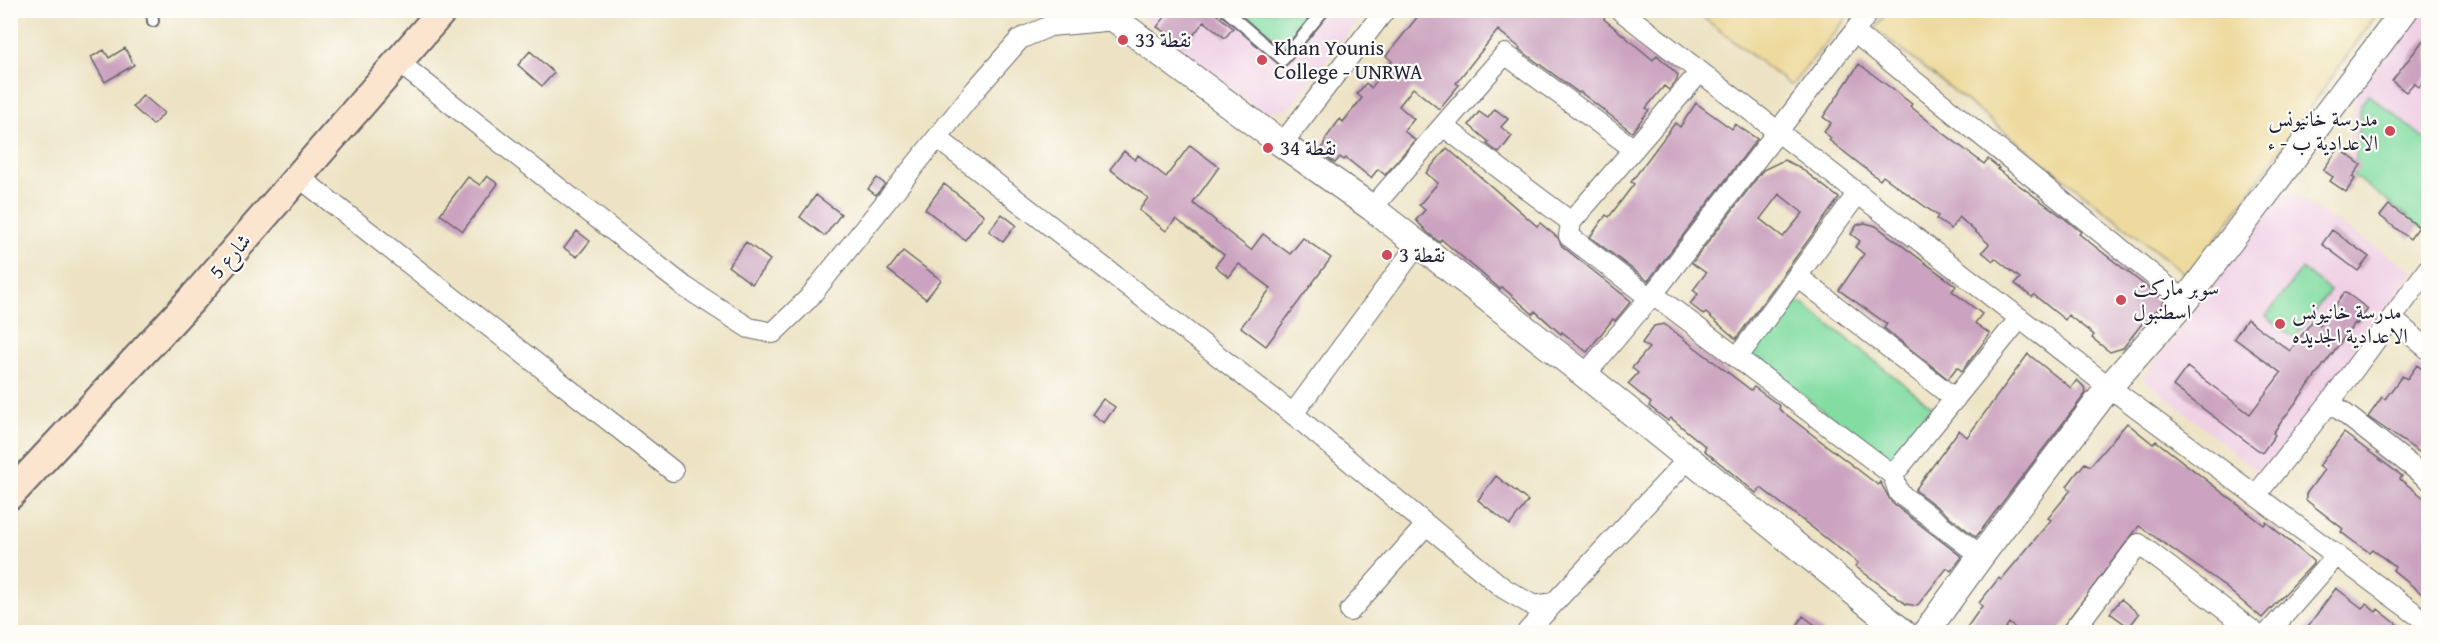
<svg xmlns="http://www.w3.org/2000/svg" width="2439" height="643" font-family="'Gentium Book Plus',Amiri,serif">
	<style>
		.built { fill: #f0d0e5 }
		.green { fill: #83dda2; stroke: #52806e; stroke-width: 1.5 }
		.sand { fill: #eeda9e; stroke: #887e6c; stroke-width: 1.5 }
		.building { fill: #cba2bf; fill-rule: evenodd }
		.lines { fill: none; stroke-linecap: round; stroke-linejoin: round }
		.service-casing { stroke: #69666b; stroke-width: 14 }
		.minor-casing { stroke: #69666b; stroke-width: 22 }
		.tertiary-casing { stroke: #69666b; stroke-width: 28 }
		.secondary-casing { stroke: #69666b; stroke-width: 32 }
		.service { stroke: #fff; stroke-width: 10 }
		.minor { stroke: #fff; stroke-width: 20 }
		.tertiary { stroke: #fff; stroke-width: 26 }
		.secondary { stroke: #fbe5cf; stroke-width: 28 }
		.poi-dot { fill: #d1495b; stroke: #fdfcf7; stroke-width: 2 }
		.labels { text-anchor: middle; stroke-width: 4.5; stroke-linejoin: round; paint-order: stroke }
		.poi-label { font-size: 21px; fill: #22223b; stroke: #fdfcf7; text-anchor: start }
		.street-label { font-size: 21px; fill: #22223b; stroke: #fdfcf7 }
	</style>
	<rect width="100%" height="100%" fill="#fdfcf7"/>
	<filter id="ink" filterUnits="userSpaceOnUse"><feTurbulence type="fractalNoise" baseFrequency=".0167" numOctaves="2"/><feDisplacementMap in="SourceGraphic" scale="12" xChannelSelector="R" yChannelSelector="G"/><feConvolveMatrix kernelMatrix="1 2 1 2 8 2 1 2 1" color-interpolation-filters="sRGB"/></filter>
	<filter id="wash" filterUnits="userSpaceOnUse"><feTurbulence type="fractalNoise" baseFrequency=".008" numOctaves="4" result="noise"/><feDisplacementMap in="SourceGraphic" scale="24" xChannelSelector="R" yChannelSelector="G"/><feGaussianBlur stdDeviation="1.35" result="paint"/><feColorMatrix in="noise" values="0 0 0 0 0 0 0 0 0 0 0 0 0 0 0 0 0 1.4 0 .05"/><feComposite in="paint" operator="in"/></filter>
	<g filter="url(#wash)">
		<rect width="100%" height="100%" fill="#ede3c4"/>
		<path class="built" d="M1134,11H1365L1289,109L1262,112Z
			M2423,11H2428V226L2349,167L2355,95Z
			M2286,190L2414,271L2266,479L2143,378Z"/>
		<path class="green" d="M1242,11H1314L1284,46Z
			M2368,94L2428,141V232L2354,176L2361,104Z
			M2302,269L2330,291L2294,338L2266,316Z
			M1787,303H1802L1936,410L1896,466L1751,356Z"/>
		<path class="sand" d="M1888,10L2379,11L2189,277L1875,29Z
			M1695,11H1852L1791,86Z"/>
		<g id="blocks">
			<path class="building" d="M1211,10L1233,28L1225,38L1204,21L1186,45L1157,27L1170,11Z
				M1423,10H1608L1604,19L1653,60L1657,55L1678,75L1677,80L1669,90L1664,86L1646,108L1649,110L1632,132L1580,92L1579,93L1519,49L1520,48L1498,30L1456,83L1459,85L1439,109L1413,88L1399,106L1414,119L1404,131L1415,140L1385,175L1378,169L1371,178L1346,158L1344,160L1340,157L1335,163L1324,155L1322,149L1326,138L1340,119L1343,122L1362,98L1357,94L1366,83L1371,88L1392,61L1386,56Z
				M2428,34V74L2419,87L2414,83L2406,92L2392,81Z
				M125,48L134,65L105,82L91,57L104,50L109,58Z
				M530,51L554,73L542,86L518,65Z
				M1859,64L1912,104L1910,106L1942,132L1984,164L1988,159L1999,168L1997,169L2064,218L2081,232L2079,234L2165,301L2146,322L2144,321L2123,348L2110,352L2092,338L2094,335L2068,315L2065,320L2034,295L2032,297L2015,284L2020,278L1995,258L1993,261L1982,252L1989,244L1959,217L1951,229L1936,219L1938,216L1883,176L1880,180L1829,140L1831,138L1824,132L1831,123L1823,117Z
				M143,95L164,113L153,125L133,107Z
				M1696,103L1732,129L1735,124L1757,139L1648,281L1590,237L1606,215L1609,217L1634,184L1631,182L1675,123L1680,127Z
				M1495,109L1508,119L1501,127L1512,136L1499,153L1487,144L1489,142L1469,125L1479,112L1488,118Z
				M1190,145L1219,167L1193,203L1216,221L1215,222L1251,250L1263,234L1290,254L1303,238L1331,258L1266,346L1241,327L1271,288L1239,264L1229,277L1215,266L1224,255L1176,219L1166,231L1139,210L1148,198L1110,169L1124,151L1135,160L1138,155L1166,177Z
				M1447,148L1537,226L1540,223L1558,238L1562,246L1631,301L1615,321L1613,319L1587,352L1562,332L1561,334L1535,311L1533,314L1502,287L1500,289L1441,239L1439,242L1427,232L1416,220L1425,210L1419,205L1438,183L1426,173Z
				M2339,148L2361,165L2352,177L2355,179L2346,192L2330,181L2333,177L2323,170Z
				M1784,160L1799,167L1839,198L1736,339L1706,313L1704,315L1690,304L1698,294L1693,290L1706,273L1692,263L1763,170ZM1779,194L1803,213L1783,237L1760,219Z
				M487,176L498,184L463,231L440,214L468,177L480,185Z
				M877,178L885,184L876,195L868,189Z
				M944,184L984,215L965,240L925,209Z
				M816,195L841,214L825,236L800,217Z
				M2389,205L2419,227L2410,239L2380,216Z
				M1002,214L1016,225L1003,242L989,231Z
				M1865,223L1876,226L1956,286L1952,291L1982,314L1975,323L1990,334L1962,371L1957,367L1948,379L1884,328L1887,324L1839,290L1864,254L1855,247L1860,241L1851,234L1857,225Z
				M2332,230L2369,257L2358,271L2322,244Z
				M577,231L590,241L577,257L564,248Z
				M746,242L770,260L752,284L728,266Z
				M903,251L941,280L926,299L888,270Z
				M2345,292L2368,309L2357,324L2355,323L2273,433L2275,435L2262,453L2173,386L2187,367L2250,414L2281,373L2234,338L2247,319L2290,351L2313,320L2320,326Z
				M1664,324L1751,390L1754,387L1780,406L1779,409L1878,485L1880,482L1892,503L1962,557L1951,571L1947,568L1917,606L1906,604L1855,566L1858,563L1761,488L1756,493L1704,450L1706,447L1671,418L1668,421L1649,406L1651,403L1628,384L1638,373L1632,368L1649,348L1642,343L1654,326Z
				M2028,354L2071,388L2077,380L2084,387L2086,393L1976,537L1915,490L1959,430L1967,437Z
				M2417,365L2428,374V440L2419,452L2368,417L2382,397L2385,399L2402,376L2407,379Z
				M1103,399L1115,407L1104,423L1092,414Z
				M2127,423L2153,444L2156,441L2264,525L2266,522L2313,561V564L2262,618L2218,581L2139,526L2058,633H2021L2009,623L2002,633H1963L1982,606L1979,603L1999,578L2001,580L2051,520L2048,518L2071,490L2067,486L2076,474L2085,463L2090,466Z
				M2344,433L2402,476L2400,479L2428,501V599L2393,570L2395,567L2372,549L2369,552L2354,542L2341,532L2343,529L2306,500V494L2324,470L2319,466Z
				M1496,476L1528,501L1510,525L1478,500Z
				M2336,588L2362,608L2366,604L2376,612L2378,609L2408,633H2303Z
				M2121,599L2139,614L2129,627L2110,613Z
				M1803,616L1826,633H1792Z"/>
		</g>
	</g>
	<g filter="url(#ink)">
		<use href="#blocks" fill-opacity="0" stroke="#69666b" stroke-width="1.5"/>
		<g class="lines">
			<defs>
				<path id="service" d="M152,10L153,21
					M1225,10L1283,60L1324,10"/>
				<path id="minor" d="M1620,10L2109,387L2428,623
					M1854,32L1870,10
					M398,62L685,287L749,328L773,333L808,299L976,89L1020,39L1050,26L1116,20
					M1443,126L1571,222L1700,72
					M937,138L1293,414
					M1282,144L1385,10
					M299,177L673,471
					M1372,208L1505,54L1634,149
					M1571,222L1569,236L1650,298
					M1418,244L1293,414L1503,588L1534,606L1554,603
					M1797,276L1955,399
					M1653,294L1893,475L2020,318
					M2392,319L2428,349
					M1737,358L1858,193
					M1585,375L1653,294L1854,32L2185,301
					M2330,402L2428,479
					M1893,475L1899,493L1981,556
					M2256,495L2330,402L2428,269
					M1350,611L1426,525
					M1527,632L1688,459
					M2072,632L2139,544L2254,632
					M2269,632L2336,556"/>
				<path id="tertiary" d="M1096,10L1116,20L1282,144L1372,208L1585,375L1903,632
					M1926,632L1981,556L2109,387L2185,301L2405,10"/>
				<path id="secondary" d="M10,495L193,298L443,10"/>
			</defs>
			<use href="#service" class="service-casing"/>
			<use href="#minor" class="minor-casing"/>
			<use href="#tertiary" class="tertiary-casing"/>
			<use href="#secondary" class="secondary-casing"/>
			<use href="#service" class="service"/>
			<use href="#minor" class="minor"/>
			<use href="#tertiary" class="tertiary"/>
			<use href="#secondary" class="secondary"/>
		</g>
	</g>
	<g class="poi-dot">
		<circle cx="1123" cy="40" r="6"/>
		<circle cx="1262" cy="60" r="6"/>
		<circle cx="2390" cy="131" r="6"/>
		<circle cx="1268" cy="148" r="6"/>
		<circle cx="1387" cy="255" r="6"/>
		<circle cx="2121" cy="300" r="6"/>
		<circle cx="2280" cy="324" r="6"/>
	</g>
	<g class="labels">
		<g class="poi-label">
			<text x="1135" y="47">نقطة 33</text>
			<text x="1274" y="55">Khan Younis<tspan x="1274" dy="24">College - UNRWA</tspan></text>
			<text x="2378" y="126" text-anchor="end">مدرسة خانيونس<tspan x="2378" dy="24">الاعدادية ب - ء</tspan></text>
			<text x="1280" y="155">نقطة 34</text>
			<text x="1399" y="262">نقطة 3</text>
			<text x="2133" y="295">سوبر ماركت<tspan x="2133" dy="24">اسطنبول</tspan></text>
			<text x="2292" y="319">مدرسة خانيونس<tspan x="2292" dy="24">الاعدادية الجديده</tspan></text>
		</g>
		<g class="street-label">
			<text transform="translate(230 256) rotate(-49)" y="7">شارع 5</text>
		</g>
	</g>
	<rect width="2439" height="643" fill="none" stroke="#fdfcf7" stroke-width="36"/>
</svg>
